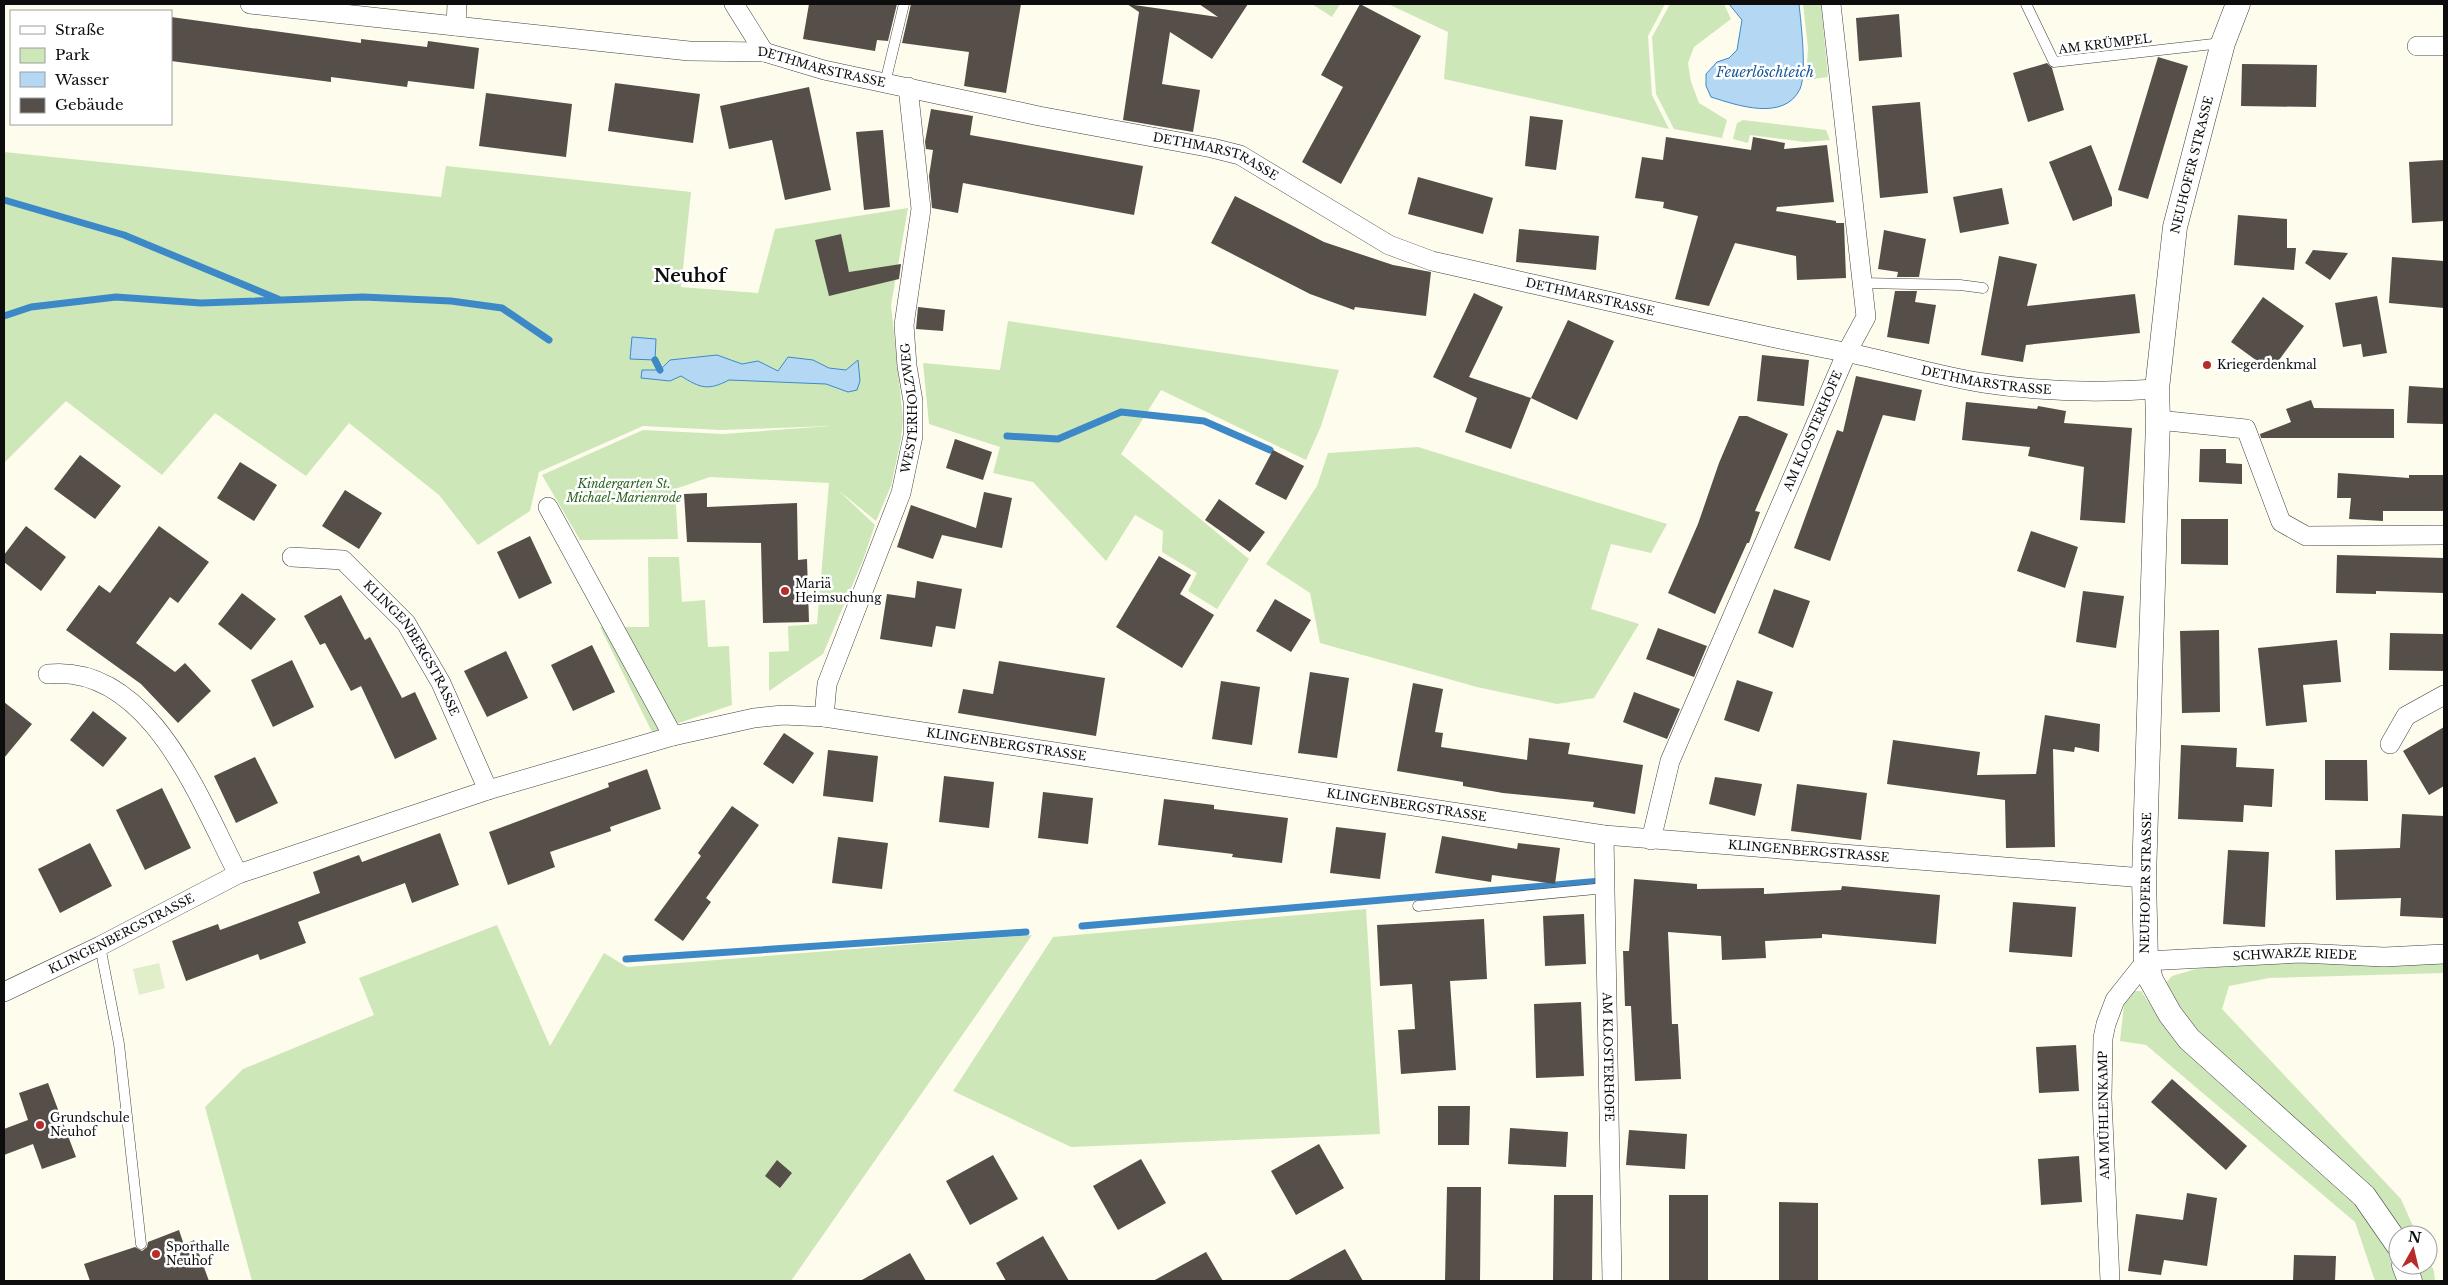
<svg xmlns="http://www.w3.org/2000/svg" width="2448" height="1285" font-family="'Libre Baskerville',serif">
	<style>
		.green { fill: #cee7b8 }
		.pitch { fill: #e0efca }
		.water { fill: #b4d8f4; stroke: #3d89c8 }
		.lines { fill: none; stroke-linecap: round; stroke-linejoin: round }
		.stream { stroke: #3d89c8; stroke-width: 7 }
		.building { fill: #554e49 }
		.service-casing { stroke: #404040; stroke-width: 11 }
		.minor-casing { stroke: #404040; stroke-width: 20 }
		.tertiary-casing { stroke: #404040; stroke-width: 25 }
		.service { stroke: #fff; stroke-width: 10 }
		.minor { stroke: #fff; stroke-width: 19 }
		.tertiary { stroke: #fff; stroke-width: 24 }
		.poi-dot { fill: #b72b2a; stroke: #fff; stroke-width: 2 }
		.labels { text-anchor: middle; stroke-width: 5; stroke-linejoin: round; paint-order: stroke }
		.street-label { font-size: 12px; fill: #0d0d0d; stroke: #fff }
		.poi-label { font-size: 12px; fill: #0d0d0d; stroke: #fff; text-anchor: start }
		.park-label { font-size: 12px; font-style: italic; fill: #2a6220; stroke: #fff }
		.water-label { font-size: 14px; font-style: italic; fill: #1b5b99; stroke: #fff }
		.district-label { font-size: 18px; font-weight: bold; fill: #0d0d0d; stroke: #fff }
	</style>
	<rect width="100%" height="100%" fill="#fefced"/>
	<path class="green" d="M1312,4H1340L1332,17Z
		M1388,4H1665L1648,36L1652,95L1669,129L1444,79L1448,32Z
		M1670,4H1724L1731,19L1694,47L1688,63L1691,82L1699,103L1727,120L1722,138L1674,129L1656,94L1652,37Z
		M1803,4H1821L1828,77L1806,80L1808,48Z
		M1743,120L1826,130L1830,140L1805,142L1750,135L1748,143L1733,139L1737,123Z
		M4,152L441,197L446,166L691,192L681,287L758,293L775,229L908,208L891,305L903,419L901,439L891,486L876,521L838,490L875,525L863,560L823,654L769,691V652L789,651L788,626L817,624L829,483L710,477L675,489L678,539L580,540L542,475L643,430L723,434L830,426L721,430L643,426L539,472L530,511L478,545L439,495L349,423L306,476L215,413L162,475L66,401L4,463Z
		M1008,321L1339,370L1321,426L1306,460L1161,390L1121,454L1249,559L1217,609L1188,591L1197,573L1162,552L1163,531L1135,515L1106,561L1033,482L993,473L1000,447L929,424L923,363L1000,370Z
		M1418,447L1667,524L1651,553L1611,544L1591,609L1639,624L1594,698L1557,704L1477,687L1320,643L1310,593L1266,564L1317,486L1328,453Z
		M648,557H679L682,602L705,600L708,647L729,646L732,705L652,732L600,627H649Z
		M1366,909L1380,1134L1071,1147L953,1091L1053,937Z
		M497,925L550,1046L604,953L627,967L1032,935L791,1281H252L205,1107L243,1069L374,1015L359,978Z
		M2444,959V973L2269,978L2229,986L2222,1009L2401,1199L2417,1235H2403C2394,1217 2382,1200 2368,1185C2331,1148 2170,1025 2166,983L2172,976L2196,969L2266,960Z
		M2130,991H2141L2160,1019L2355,1199C2374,1225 2392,1250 2400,1281H2375L2355,1222L2146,1045L2120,1041L2124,1005Z
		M2428,1258L2434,1271L2435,1281H2419L2415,1265H2428Z"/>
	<path class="pitch" d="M159,963L165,988L139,995L133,969Z"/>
	<path class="water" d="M1729,4H1799C1801,23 1807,73 1800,89C1784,122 1736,105 1711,97L1706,86V74L1717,62L1729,58L1737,50L1742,20Z
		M632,337L656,339L655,360L630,359Z
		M717,355L742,364L758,361L778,371L788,357L813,360L829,368L846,370L858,360L860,381L857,390L848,392L826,384L729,380C708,391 700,388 681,376L670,381L641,378L642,370H660L670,360Z"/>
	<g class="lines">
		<path class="stream" d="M4,200L124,235L278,299
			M4,316L31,307L116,297L201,303L363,297L451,301L502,308L549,340
			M655,360L660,370
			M1007,436L1058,439L1121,412L1204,421L1270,450
			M1082,926L1601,881
			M626,959L1026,932"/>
	</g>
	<path class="building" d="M809,4H897L888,41L877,40L875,51L803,39Z
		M911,4H1021L1006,93L964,86L969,52L902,43Z
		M1127,4L1218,17L1199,4H1248L1212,59L1170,32L1162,84L1200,90L1193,132L1123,120L1139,12Z
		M1360,4L1421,36L1341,184L1302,162L1343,87L1321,75Z
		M1899,14L1902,57L1859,61L1856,18Z
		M171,17L361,43V39L427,47L428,41L479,48L474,89L408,81L407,87L331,77V82L171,61Z
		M2158,57L2188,66L2148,199L2118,190Z
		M2047,63L2052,68L2064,110L2028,122L2013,73Z
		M2242,64L2317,65L2316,107L2241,106Z
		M615,83L700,94L693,143L608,131Z
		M809,87L831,190L785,200L772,140L729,149L720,106Z
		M486,93L572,104L566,157L479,146Z
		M1920,102L1928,193L1880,198L1872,106Z
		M931,109L973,116L970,135L1143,166L1134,215L963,183L958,213L932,208L929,176L933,150L926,149L925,142Z
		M1530,116L1563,120L1556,170L1525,166Z
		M883,130L890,207L864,210L856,132Z
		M1666,137L1751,150L1753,137L1785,143L1784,149L1827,145L1834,202L1777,207L1776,211L1836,221V223H1844L1846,278L1797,280L1796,256L1735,243L1709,306L1675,299L1698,216L1663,208L1664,202L1635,198L1642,157L1663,160Z
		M2091,145L2112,198V206L2073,221L2049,162Z
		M2444,160V221L2412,223L2409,162Z
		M1418,177L1493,198L1483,234L1408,214Z
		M2002,188L2009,224L1960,233L1953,197Z
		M1235,196L1324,242L1393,265L1431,272L1426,316L1355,307L1354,310L1310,294L1211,243Z
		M2238,215L2287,219V248H2296L2294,270L2234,265Z
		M1519,229L1599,236L1596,270L1516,262Z
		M1884,230L1926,239L1919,277H1897L1898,272L1878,269Z
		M841,234L849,272L901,264L899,279L829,296L815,240Z
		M2313,250L2348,253L2330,280L2305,263Z
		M1999,256L2037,264L2027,306L2135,294L2140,333L2026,345L2023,362L1981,355Z
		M2392,257L2444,261V308L2389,303Z
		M1895,291H1917L1915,302L1936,305L1929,344L1887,337Z
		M1474,293L1503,307L1469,377L1531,398L1511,449L1465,432L1477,398L1433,377Z
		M2377,296L2387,353L2363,357L2361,344L2343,347L2335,303Z
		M2263,297L2304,326L2271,371L2231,342Z
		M918,307L945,310L943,331L916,329Z
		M1568,320L1614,341L1577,420L1531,398Z
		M1762,355L1809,360L1804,406L1757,401Z
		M1856,376L1922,390L1915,421L1883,415L1830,561L1794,548L1837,430L1843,432Z
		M2409,386L2444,388V424L2407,423Z
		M2311,400L2314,408L2394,409V438H2261L2260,434L2291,422L2286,409Z
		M1966,402L2037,409L2038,406L2066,411L2064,423L2132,428L2125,523L2080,520L2084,467L2028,456L2030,447L1962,440Z
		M1739,416H1747L1788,434L1755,511L1760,512L1749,543H1747L1715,614L1668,593L1698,524L1719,463Z
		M955,439L992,452L983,480L946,468Z
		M2200,449H2226V463L2242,464V484L2199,482Z
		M1273,450L1304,466L1286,500L1255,484Z
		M80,455L121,486L95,519L54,489Z
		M240,462L277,485L254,521L217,498Z
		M2338,473L2409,478V475H2443V511H2383V521L2349,519L2351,498H2337Z
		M345,490L382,513L359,549L322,526Z
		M984,492L1012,498L1002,548L942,535L933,559L897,547L911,505L976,528Z
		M707,493V507L797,503L798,560L807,559L809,622L763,623L761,543L687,542L684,494Z
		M1219,499L1265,532L1250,552L1205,520Z
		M2181,519H2228V565L2181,564Z
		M26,526L66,557L41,591L4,562V555Z
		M159,526L209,562L178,603L170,597L136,643L175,672L185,663L211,691L178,723L141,684L66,630L99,585L110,593Z
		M2031,531L2078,547L2065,588L2017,571Z
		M530,536L552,583L519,599L497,552Z
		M2337,555L2444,558V593L2376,591V594L2336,593Z
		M1159,556L1191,575L1180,594L1214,615L1182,668L1116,627Z
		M917,581L962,589L955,629L936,626L932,647L880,639L887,594L915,598Z
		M1774,589L1810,601L1793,648L1758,633Z
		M2083,591L2124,596L2116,648L2076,642Z
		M242,593L276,619L251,650L218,624Z
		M341,595L365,640L370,637L402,698L415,692L437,739L395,759L361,686L351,691L325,643L320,645L304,616Z
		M1275,599L1311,620L1291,652L1256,631Z
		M1658,628L1707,646L1694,677L1646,659Z
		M2219,630L2220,712L2182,713L2180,631Z
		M2390,633L2444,634V671L2389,670Z
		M2337,640L2341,682L2303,685L2307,722L2266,726L2258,648Z
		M592,645L615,692L573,711L551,665Z
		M506,651L528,698L487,717L464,671Z
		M292,660L314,707L273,727L251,680Z
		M999,661L1105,678L1096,736L958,713L963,689L993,694Z
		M1310,672L1349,678L1337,758L1298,753Z
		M1737,680L1773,692L1759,732L1724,720Z
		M1221,681L1260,687L1252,745L1212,739Z
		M1413,683L1443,689L1435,732L1443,733L1441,747L1527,760L1529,738L1570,743L1568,754L1643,765L1635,814L1593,807L1594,802L1503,793L1463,786V782L1397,771Z
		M1634,692L1680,709L1667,739L1623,722Z
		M4,702L32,724L4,758Z
		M93,711L127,738L103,767L70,740Z
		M2045,715L2100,724L2099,752L2075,747L2074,752L2053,749L2055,847L2006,848L2005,800L1887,784L1893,740L1980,752L1977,775L2036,774Z
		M2444,727V786L2429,795L2403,751Z
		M784,733L814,753L793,784L763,764Z
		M2181,745L2237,748L2236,767L2274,769L2272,807L2244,805L2243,822L2178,819Z
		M828,750L878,756L873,802L823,796Z
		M255,757L278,803L236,823L214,776Z
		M2325,760H2367L2368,801L2325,800Z
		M647,769L661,809L610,827L611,831L550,852L555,867L508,885L489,832L609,787L608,783Z
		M944,776L994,782L989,828L939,822Z
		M1715,777L1762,784L1755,816L1709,804Z
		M1797,784L1867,793L1861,840L1791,831Z
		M162,788L191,848L145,870L116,810Z
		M1043,792L1093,798L1088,844L1038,838Z
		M1164,799L1214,805V809L1288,818L1282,863L1232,857L1233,854L1158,845Z
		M732,806L759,825L706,898L711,902L683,941L654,920L701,856L698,853Z
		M2402,814L2444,816L2443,918L2400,916L2401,898L2336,900L2335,850L2400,848Z
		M1336,827L1386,833L1380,879L1330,873Z
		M440,833L459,885L412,903L405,883L298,922L306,943L260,960L258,954L186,981L172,941L218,924L220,930L320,893L313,872L359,855L362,862Z
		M1442,836L1517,849L1518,843L1560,848L1555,884L1492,875L1491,882L1435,873Z
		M838,837L888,843L882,889L832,883Z
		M90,843L112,886L60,913L38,869Z
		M2228,850L2269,852L2265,927L2223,924Z
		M1634,879L1697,884V889L1764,888V894L1841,890L1842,886L1940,895L1936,944L1822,934V938L1765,941L1766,958L1722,960L1721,936L1668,932L1672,1024H1678L1681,1079L1635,1081L1631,1006H1625L1623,951H1629Z
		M2013,902L2076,907L2072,957L2009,952Z
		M1584,914L1586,964L1545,966L1543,916Z
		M1484,919L1487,979L1450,981L1456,1070L1401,1074L1398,1030L1415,1029L1412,984L1380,986L1377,925Z
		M1581,1002L1584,1076L1536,1078L1534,1004Z
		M2076,1045L2079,1091L2039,1093L2036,1047Z
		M2172,1079L2247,1146L2226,1170L2151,1102Z
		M48,1083L76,1157L42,1169L33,1144L4,1155V1129L28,1120L19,1093Z
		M1438,1106H1470L1469,1145H1438Z
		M1510,1128L1568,1132L1566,1167L1508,1164Z
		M1629,1130L1687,1134L1685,1169L1626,1165Z
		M1319,1144L1344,1188L1296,1215L1271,1171Z
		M993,1155L1018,1199L970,1225L946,1181Z
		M2079,1156L2082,1202L2041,1205L2038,1159Z
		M1141,1159L1166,1203L1118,1230L1093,1186Z
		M777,1160L792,1173L780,1188L765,1176Z
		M1447,1187H1481L1480,1281H1445Z
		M2187,1193L2217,1198L2207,1266L2164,1260L2161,1275L2128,1271L2136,1214L2183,1220Z
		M1554,1195H1593L1592,1281H1553Z
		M1669,1195H1708V1281H1669Z
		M1779,1202L1818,1203V1281H1779Z
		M179,1230L184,1245L194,1240L209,1281H90L84,1264L135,1247L142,1251L147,1247L148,1242Z
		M1043,1236L1069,1281H1006L996,1263Z
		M1345,1249L1363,1281H1287Z
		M1206,1252L1223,1281H1153Z
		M910,1253L926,1281H860Z
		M2294,1255L2336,1256L2335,1281H2293Z"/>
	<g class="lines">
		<defs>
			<path id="service" d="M2026,4L2054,62L2222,43
				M885,83L904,4
				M1862,283L1960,285L1983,288
				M1418,906L1606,888
				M100,946L119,1044L141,1244"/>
			<g id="minor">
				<path id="s1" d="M250,4L689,51L764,52L824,70L1039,116L1212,148L1240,155L1389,245L1432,261C1569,292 1706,325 1844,352C1891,361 1937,376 1984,383C2042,392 2099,393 2157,389"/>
				<path d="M734,4L764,52"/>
				<path d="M456,26L457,4"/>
				<path d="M2417,46H2444"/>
				<path d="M2158,420L2246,429L2281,522L2306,536L2444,535"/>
				<path d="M548,507L673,736"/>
				<path id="s2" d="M292,557L343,560L406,623L441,683L488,790"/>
				<path d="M48,674C150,663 200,801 238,874"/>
				<path id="s3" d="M824,717L827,684L901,493L913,436V401L907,366L904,325L921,209L908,87"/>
				<path d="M2390,744L2406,716L2444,695"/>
				<path id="s4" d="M1604,835L1612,1281"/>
				<path id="s5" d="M1651,840L1670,761L1847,352L1866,317L1831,4"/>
				<path id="s6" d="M4,992L100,946L238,874L488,790L673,736L754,718L783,715L824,717L1604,835L2144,878"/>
				<path id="s7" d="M2110,1281L2102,1098L2103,1038L2106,1024L2115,1000L2146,961L2300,953L2384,957L2444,954"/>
			</g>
			<path id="tertiary" d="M2238,4L2223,43L2175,227L2157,389L2158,420L2144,878L2146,961L2151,980L2170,1014L2189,1039L2364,1196L2398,1245
				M2404,1265L2410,1281"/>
		</defs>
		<use href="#service" class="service-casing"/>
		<use href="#minor" class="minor-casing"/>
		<use href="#tertiary" class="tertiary-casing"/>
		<use href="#service" class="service"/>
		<use href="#minor" class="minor"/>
		<use href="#tertiary" class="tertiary"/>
	</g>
	<g class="poi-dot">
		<circle cx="2207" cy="365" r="5"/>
		<circle cx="785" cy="591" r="5"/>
		<circle cx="40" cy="1125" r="5"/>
		<circle cx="156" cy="1254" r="5"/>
	</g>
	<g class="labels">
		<g class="street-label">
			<text transform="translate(2105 44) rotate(-7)" y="4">AM KRÜMPEL</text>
			<text dy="4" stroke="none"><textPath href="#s1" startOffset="576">DETHMARSTRASSE</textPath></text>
			<text dy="4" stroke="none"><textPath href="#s1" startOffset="981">DETHMARSTRASSE</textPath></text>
			<text transform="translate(2192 165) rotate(-76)" y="4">NEUHOFER STRASSE</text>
			<text dy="4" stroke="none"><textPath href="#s1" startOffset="1386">DETHMARSTRASSE</textPath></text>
			<text dy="4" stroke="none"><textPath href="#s1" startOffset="1791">DETHMARSTRASSE</textPath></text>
			<text dy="4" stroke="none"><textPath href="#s3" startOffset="324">WESTERHOLZWEG</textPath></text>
			<text dy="4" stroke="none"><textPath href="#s5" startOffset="441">AM KLOSTERHOFE</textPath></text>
			<text dy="4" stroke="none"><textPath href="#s2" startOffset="164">KLINGENBERGSTRASSE</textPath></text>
			<text dy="4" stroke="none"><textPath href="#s6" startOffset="1056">KLINGENBERGSTRASSE</textPath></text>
			<text dy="4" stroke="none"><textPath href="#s6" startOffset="1461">KLINGENBERGSTRASSE</textPath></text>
			<text dy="4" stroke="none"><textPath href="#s6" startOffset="1866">KLINGENBERGSTRASSE</textPath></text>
			<text transform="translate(2146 883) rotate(-89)" y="4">NEUHOFER STRASSE</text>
			<text dy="4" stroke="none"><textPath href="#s6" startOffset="131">KLINGENBERGSTRASSE</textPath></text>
			<text dy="4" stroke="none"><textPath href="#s7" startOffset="482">SCHWARZE RIEDE</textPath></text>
			<text dy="4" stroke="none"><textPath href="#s4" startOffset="222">AM KLOSTERHOFE</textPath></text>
			<text transform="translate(2104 1115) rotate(-91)" y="4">AM MÜHLENKAMP</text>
		</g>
		<g class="poi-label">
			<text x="2217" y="369">Kriegerdenkmal</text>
			<text x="795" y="588">Mariä<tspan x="795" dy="14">Heimsuchung</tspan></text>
			<text x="50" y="1122">Grundschule<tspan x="50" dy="14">Neuhof</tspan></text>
			<text x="166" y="1251">Sporthalle<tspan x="166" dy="14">Neuhof</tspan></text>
		</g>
		<g class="park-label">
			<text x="624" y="488">Kindergarten St.<tspan x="624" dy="14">Michael-Marienrode</tspan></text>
		</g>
		<g class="water-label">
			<text x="1765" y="77">Feuerlöschteich</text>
		</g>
		<g class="district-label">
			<text x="690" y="282">Neuhof</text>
		</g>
	</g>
	<rect width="2448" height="1285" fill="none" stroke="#0d0d0d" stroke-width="10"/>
	<rect x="10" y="10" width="162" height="115" fill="#ffffff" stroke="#9e9e9e"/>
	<rect x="20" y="26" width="25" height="8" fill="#ffffff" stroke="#9e9e9e"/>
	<text x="55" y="35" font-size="15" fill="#0d0d0d">Straße</text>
	<rect x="20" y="48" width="25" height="15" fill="#cee7b8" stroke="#9e9e9e"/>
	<text x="55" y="60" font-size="15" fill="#0d0d0d">Park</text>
	<rect x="20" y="72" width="25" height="15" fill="#b4d8f4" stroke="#9e9e9e"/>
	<text x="55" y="85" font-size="15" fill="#0d0d0d">Wasser</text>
	<rect x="20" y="98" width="25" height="15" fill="#554e49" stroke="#9e9e9e"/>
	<text x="55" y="110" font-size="15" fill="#0d0d0d">Gebäude</text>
	<g transform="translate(2413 1250) rotate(8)"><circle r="24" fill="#ffffff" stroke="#9e9e9e"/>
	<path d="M0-4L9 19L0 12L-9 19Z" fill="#b72b2a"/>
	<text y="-8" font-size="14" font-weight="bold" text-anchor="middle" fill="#0d0d0d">N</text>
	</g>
</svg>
